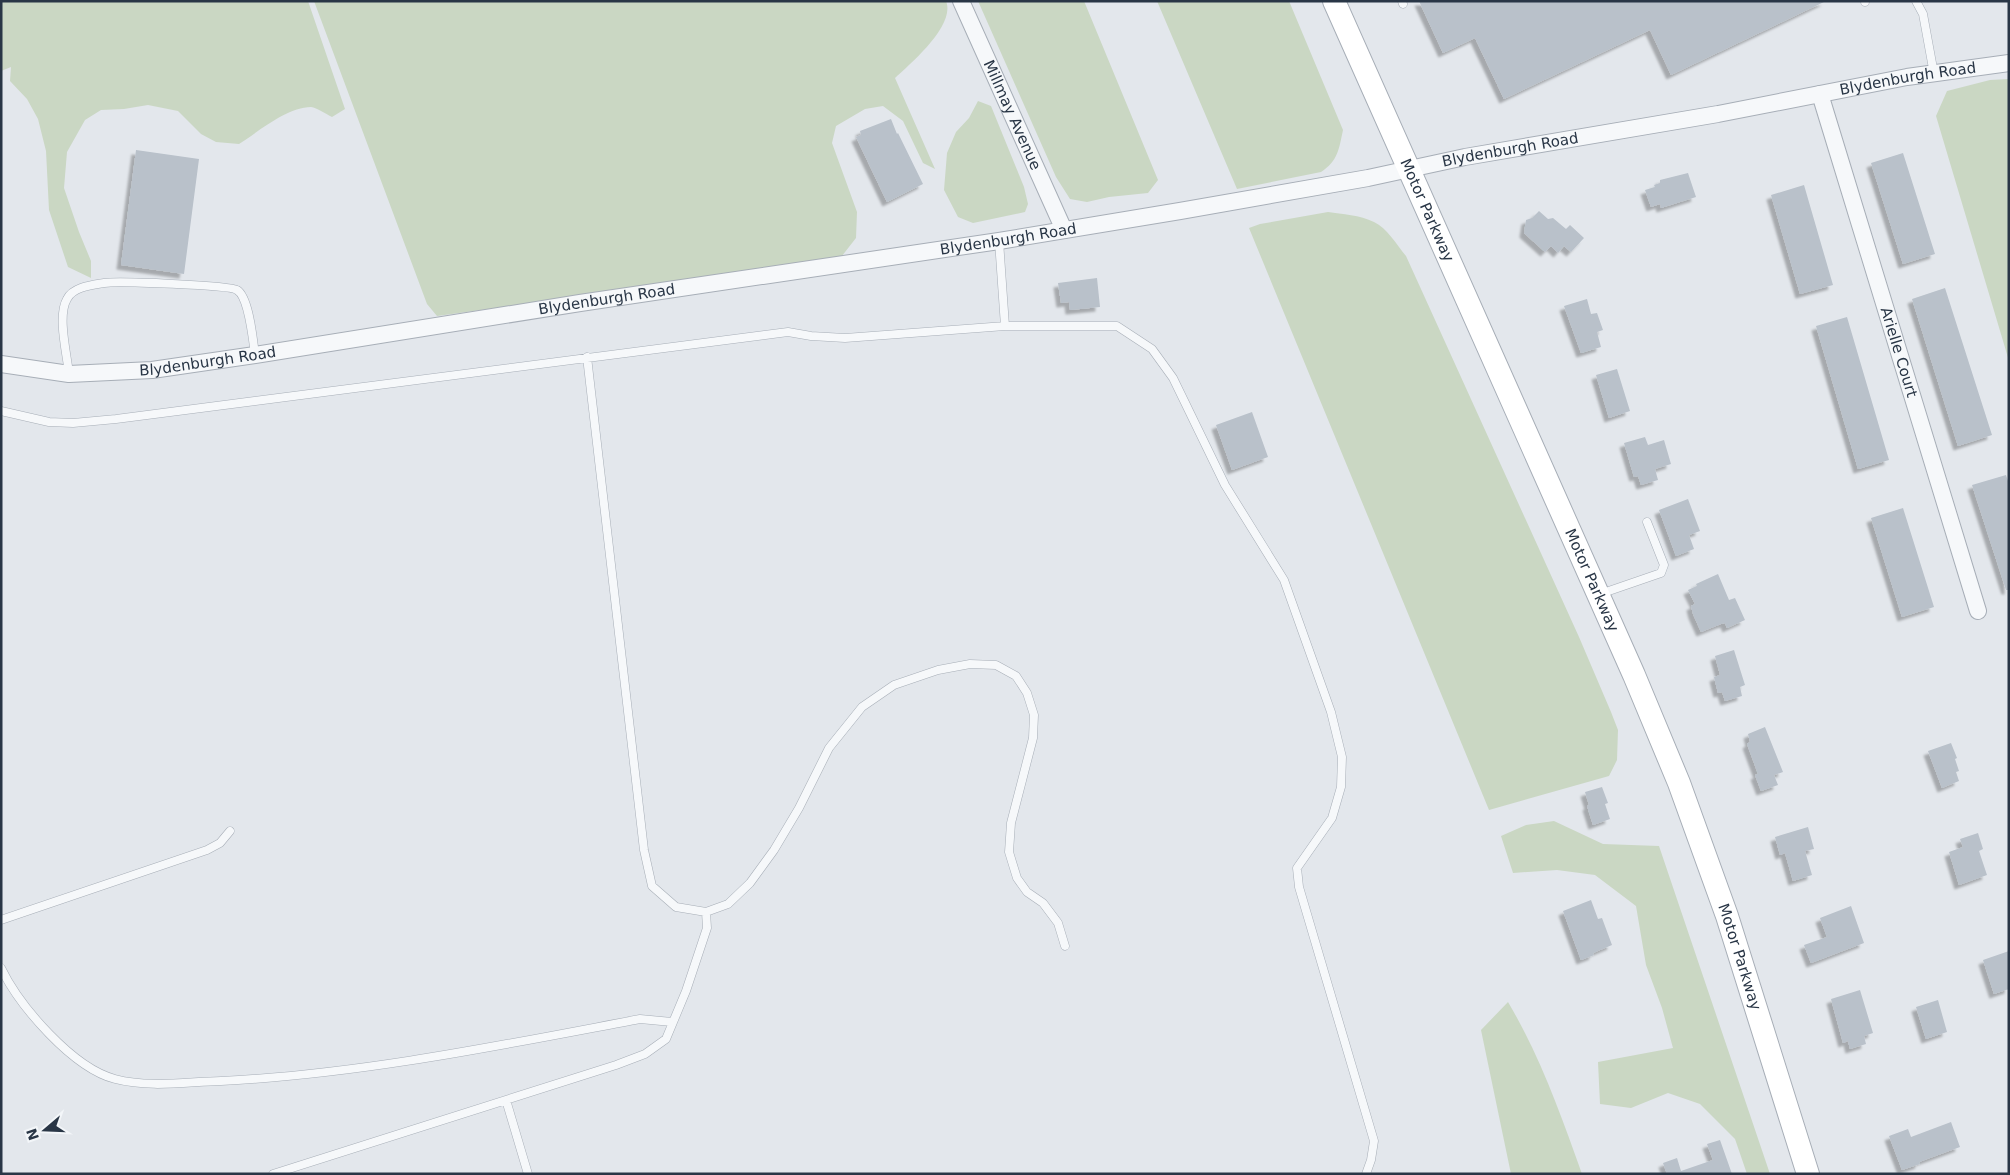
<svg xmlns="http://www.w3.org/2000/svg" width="2010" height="1175" font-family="'DejaVu Sans',sans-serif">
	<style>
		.green { fill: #cad7c3 }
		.building { fill: #b9c1ca; filter: url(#shadow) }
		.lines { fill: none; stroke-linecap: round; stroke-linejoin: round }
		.service-casing { stroke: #a7aeb7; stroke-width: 9 }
		.minor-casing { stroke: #a7aeb7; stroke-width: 18 }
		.secondary-casing { stroke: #a7aeb7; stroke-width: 24 }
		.service { stroke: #f6f8fa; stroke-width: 8 }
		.minor { stroke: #f6f8fa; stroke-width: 16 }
		.secondary { stroke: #fff; stroke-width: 22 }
		.labels { text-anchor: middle; stroke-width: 4; stroke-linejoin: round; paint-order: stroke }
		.street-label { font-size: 15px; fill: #293646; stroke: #f3f6f9 }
	</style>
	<defs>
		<filter id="shadow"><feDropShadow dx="-4.5" dy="4.5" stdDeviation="1" flood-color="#0004"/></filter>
	</defs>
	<rect width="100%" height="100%" fill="#e3e7ec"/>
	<path class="green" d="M1,1H308L345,109L332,117C326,114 317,108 311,107C287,107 258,132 239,144L216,142L201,134L178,111L148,105L124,109L101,110L85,120L67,152L64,188L79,232L91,261V278L68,267L49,210L46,151L38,119L27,99L10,81L11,67L1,71Z
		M314,1H946C956,25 911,63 895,78L935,169L923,163L903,121L883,106L865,109L836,126L832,143L857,212L856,238L838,261L437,316L427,304Z
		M978,1H1084L1158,180L1148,193L1109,197L1087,202L1070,199L1056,177Z
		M1157,1H1289L1343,130C1339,149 1338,161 1321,172L1237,189Z
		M2009,79V361L1936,116L1947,91L1990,80Z
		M978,101L991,106L1024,187L1028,204L1025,212L973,223L958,217L944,190L947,153L956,132L969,118Z
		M1328,212C1342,214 1360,215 1374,222C1387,228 1397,245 1406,256L1579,637L1611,712L1618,730L1617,760L1609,776L1489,810L1249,228L1260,224Z
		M1554,821L1603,844L1659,846L1770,1174H1747L1735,1139L1700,1104L1668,1093L1631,1108L1600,1104L1598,1062L1673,1048L1662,1008L1646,965L1636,906L1595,875L1557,870L1513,873L1501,836L1526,825Z
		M1508,1002C1540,1056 1561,1115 1582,1174H1511L1481,1030Z"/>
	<path class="building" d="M1419,1H1826L1671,75L1650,30L1504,99L1475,38L1443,53Z
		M891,119L897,134L898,133L923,184L887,202L856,137L861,135L860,131Z
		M136,150L199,159L184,274L121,265Z
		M1903,153L1935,254L1903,264L1871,163Z
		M1688,173L1696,197L1661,208L1660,204L1651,207L1645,190L1655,187L1654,185L1660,183V180Z
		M1804,185L1833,285L1800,294L1771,195Z
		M1539,211L1548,219L1553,218L1566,229L1570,225L1584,238L1571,252L1564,246L1558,253L1551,246L1545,252L1524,233L1526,220L1532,218Z
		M1097,278L1100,307L1070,310L1069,302L1061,303L1058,283Z
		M1945,288L1992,435L1958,446L1912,299Z
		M1587,299L1591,314L1597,313L1603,330L1597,332L1601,347L1581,353L1564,306Z
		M1847,317L1889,460L1858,469L1816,326Z
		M1617,369L1630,411L1609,418L1596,375Z
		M1252,412L1268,457L1232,470L1216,425Z
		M1645,437L1648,445L1664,440L1671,464L1655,469L1658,480L1641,485L1638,476L1634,477L1624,443Z
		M2006,475L2009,484V590H2006L1972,485Z
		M1688,499L1700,531L1689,535L1694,549L1676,556L1659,510Z
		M1903,508L1934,607L1902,617L1871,518Z
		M1718,574L1729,600L1735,598L1745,620L1727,628L1725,623L1721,624L1701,632L1693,614L1691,606L1695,604L1688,590L1697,586L1696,584Z
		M1734,650L1745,685L1740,687L1742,696L1725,701L1722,692L1718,693L1714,677L1720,675L1715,656Z
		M1765,727L1783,772L1774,775L1778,785L1761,791L1755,775L1758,774L1747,744L1750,742L1748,734Z
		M1951,743L1957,758L1955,759L1959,771L1956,772L1959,781L1942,788L1928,751Z
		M1602,787L1608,803L1605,804L1610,819L1593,825L1587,806L1589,805L1585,792Z
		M1808,827L1814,849L1805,851L1812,875L1793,881L1785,853L1780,855L1775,837Z
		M1978,833L1983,849L1979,851L1987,875L1959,885L1949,852L1963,847L1960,839Z
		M1591,900L1598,919L1602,918L1612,945L1593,953L1594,955L1581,960L1563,911Z
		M1851,906L1864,943L1811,963L1804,945L1827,937L1820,918Z
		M2009,951V989L1994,994L1983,960Z
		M1860,990L1873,1033L1864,1036L1866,1044L1850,1049L1848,1041L1843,1043L1831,999Z
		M1938,1000L1947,1032L1926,1039L1916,1007Z
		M1951,1122L1960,1147L1919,1162L1920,1164L1902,1170L1889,1136L1908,1129L1911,1137Z
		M1720,1140L1732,1174H1667L1663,1163L1677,1158L1681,1171L1713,1160L1707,1144Z"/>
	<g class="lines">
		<defs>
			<path id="service" d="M1402,1L1403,4
				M1865,1V2
				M1916,1L1923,14L1934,74
				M999,241L1005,326
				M587,357L644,850L652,886L676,907L706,912
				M69,374C67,354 57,316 67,299C73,287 92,285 104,283C117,281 229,285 237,290C249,297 253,340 255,355
				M1,411L49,422L73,423L116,419L788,332L811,336L845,338L1005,326H1117L1152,349L1173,378L1225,485L1284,580L1331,712L1342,757L1341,787L1332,818L1297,868L1299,887L1374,1141L1371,1160L1366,1174
				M1600,594L1661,573L1664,565L1647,522
				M1,920L207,850L220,843L230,831
				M1,968C20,1007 73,1068 115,1079C149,1088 186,1082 221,1081C362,1074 502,1045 640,1019L672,1022
				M506,1100L528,1174
				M273,1174L616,1065L645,1054L666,1039L686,991L707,928L706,912L728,904L750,883L774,850L799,808L829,748L862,707L894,685L938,670L970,664L996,665L1016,676L1027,693L1034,715L1033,738L1011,823L1009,852L1017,878L1027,892L1043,903L1058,923L1065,946"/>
			<g id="minor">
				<path id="s1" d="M961,1L1064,230"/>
				<path id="s2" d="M1820,94L1978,611"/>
				<path id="s3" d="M1,364L69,374L152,370L255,355L580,303L999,241L1180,211L1368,178L1465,157L1718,114L1907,77L2009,63"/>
			</g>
			<g id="secondary">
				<path id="s4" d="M1334,1L1634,675L1679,783L1727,916L1808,1174"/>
			</g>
		</defs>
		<use href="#service" class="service-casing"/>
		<use href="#minor" class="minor-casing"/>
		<use href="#secondary" class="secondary-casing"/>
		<use href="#service" class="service"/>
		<use href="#minor" class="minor"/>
		<use href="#secondary" class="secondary"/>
	</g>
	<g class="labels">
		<g class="street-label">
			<text dy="5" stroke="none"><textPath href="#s3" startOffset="1932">Blydenburgh Road</textPath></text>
			<text dy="5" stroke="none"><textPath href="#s1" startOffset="125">Millmay Avenue</textPath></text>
			<text dy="5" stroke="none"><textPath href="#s3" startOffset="1528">Blydenburgh Road</textPath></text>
			<text dy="5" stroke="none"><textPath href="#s4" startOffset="229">Motor Parkway</textPath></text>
			<text dy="5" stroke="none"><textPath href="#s3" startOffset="1018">Blydenburgh Road</textPath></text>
			<text dy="5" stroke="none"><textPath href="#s3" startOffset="612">Blydenburgh Road</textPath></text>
			<text dy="5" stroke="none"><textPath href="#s2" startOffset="270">Arielle Court</textPath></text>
			<text dy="5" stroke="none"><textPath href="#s3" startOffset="208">Blydenburgh Road</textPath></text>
			<text dy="5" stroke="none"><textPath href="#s4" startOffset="634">Motor Parkway</textPath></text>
			<text dy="5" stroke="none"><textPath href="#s4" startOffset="1039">Motor Parkway</textPath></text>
		</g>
	</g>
	<rect width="2010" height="1175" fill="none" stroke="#293646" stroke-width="5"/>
	<g transform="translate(45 1130) rotate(251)" stroke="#f3f6f9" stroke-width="4" paint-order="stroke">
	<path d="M0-4L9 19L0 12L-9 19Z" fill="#293646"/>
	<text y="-8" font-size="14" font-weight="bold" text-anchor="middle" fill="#293646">N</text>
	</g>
</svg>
